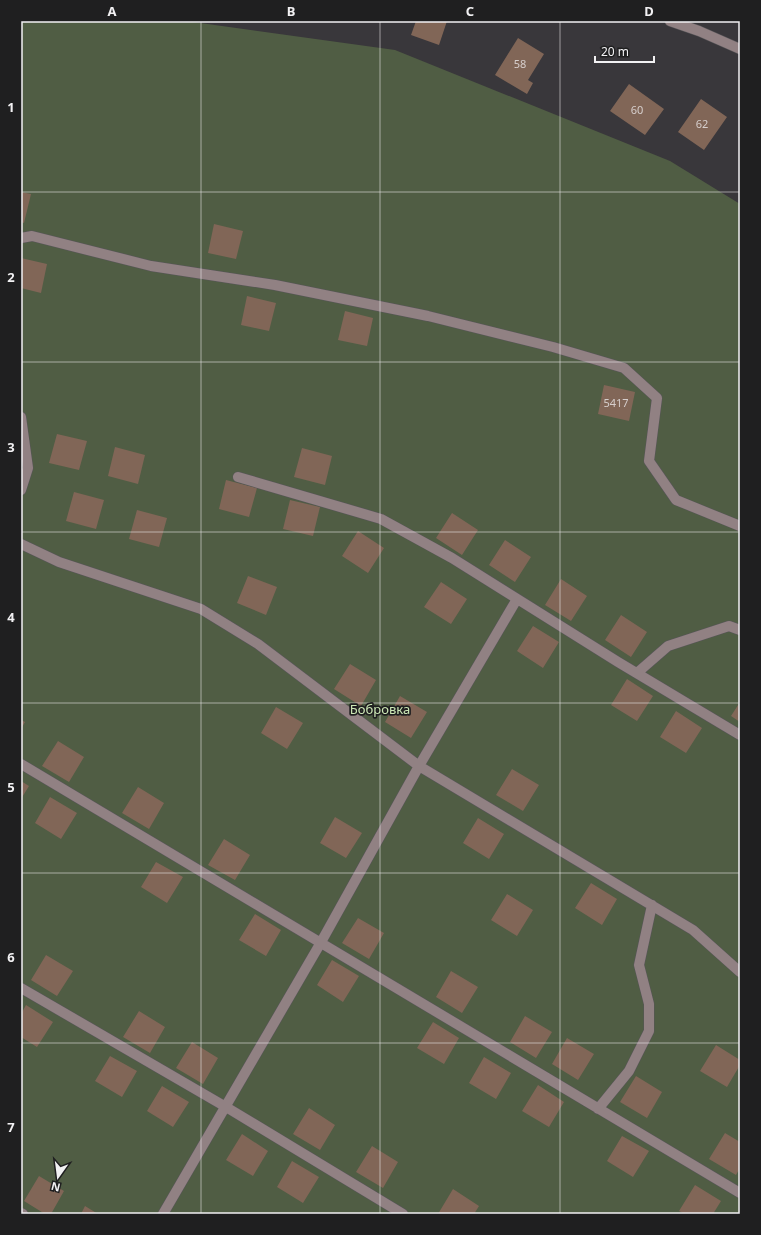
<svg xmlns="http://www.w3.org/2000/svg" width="761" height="1235" font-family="'Noto Sans',sans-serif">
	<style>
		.green { fill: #505d44 }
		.building { fill: #816657 }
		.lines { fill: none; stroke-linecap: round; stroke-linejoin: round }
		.minor-casing { stroke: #575558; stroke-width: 11 }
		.minor { stroke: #918183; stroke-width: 10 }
		.grid { fill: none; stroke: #f2f1f3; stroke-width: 1; stroke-opacity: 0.55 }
		.labels { text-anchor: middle; stroke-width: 3.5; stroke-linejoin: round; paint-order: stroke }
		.number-label { font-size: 11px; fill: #d6cecc }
		.park-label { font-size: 13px; fill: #cde8b6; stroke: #1f1f20 }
		.neatline { fill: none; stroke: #f2f1f3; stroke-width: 1.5 }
		.grid-label { font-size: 13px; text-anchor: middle; font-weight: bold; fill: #f2f1f3 }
	</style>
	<rect width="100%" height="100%" fill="#39373b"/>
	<path class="green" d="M21,21H186L395,50L670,161L740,204V1214H21Z"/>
	<path class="building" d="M416,21H447L439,45L411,35Z
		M518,38L544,54L528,80L533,83L527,94L495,75Z
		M629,84L664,109L645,135L610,111Z
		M701,99L727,117L704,150L678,132Z
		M21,192L31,194L24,223L21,222Z
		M214,224L243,231L236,259L208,253Z
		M21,258L47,264L41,293L21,288Z
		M247,296L276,303L269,331L241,325Z
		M345,311L373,318L367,346L338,340Z
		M604,385L635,392L629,421L598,414Z
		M57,434L87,441L79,470L49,463Z
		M115,447L145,455L138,484L108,476Z
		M302,448L332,456L325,485L294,477Z
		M226,480L257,488L249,517L219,509Z
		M74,492L104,500L96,529L66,521Z
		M290,500L320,507L313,536L283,529Z
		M137,510L167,518L159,547L129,539Z
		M452,513L478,530L462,555L436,538Z
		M358,531L384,548L368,573L342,556Z
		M505,540L531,557L515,582L489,565Z
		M248,576L277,587L266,615L237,603Z
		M561,579L587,596L571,621L545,605Z
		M441,582L467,599L451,624L424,607Z
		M621,615L647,632L631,657L605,640Z
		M533,626L559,642L543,668L517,651Z
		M350,664L376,680L361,706L334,689Z
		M627,679L653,696L637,721L611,705Z
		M400,696L427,712L411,738L385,722Z
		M740,702V722L731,716Z
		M276,707L303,723L287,749L261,733Z
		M676,711L702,728L686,753L660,737Z
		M21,720L25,722L21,729Z
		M58,741L84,757L69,782L42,766Z
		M512,769L539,785L523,811L496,795Z
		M21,781L29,786L21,799Z
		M138,787L164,803L149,829L122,813Z
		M50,797L77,813L61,839L35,823Z
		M335,817L362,833L346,858L320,843Z
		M478,818L504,834L489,859L463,843Z
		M224,839L250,855L235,880L208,865Z
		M156,862L183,877L167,903L141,887Z
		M591,883L617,899L602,925L575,908Z
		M507,894L533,910L517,936L491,920Z
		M255,914L281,930L266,956L239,940Z
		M358,918L384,933L369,959L342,943Z
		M46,955L73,971L57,996L31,980Z
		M332,960L359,976L343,1002L317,985Z
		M451,971L478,987L462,1013L436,997Z
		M26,1005L53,1022L37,1047L21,1037V1014Z
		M139,1011L165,1027L150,1053L123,1037Z
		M525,1016L552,1032L536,1058L510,1042Z
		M433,1022L459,1038L444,1064L417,1048Z
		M567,1038L594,1054L578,1080L552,1064Z
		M192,1042L218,1058L203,1084L176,1068Z
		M716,1045L740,1060V1065L727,1087L700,1071Z
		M110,1056L137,1071L122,1097L95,1081Z
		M484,1057L511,1073L496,1099L469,1083Z
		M636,1076L662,1092L647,1118L620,1102Z
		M538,1085L564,1102L549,1127L522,1111Z
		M162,1086L189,1102L173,1127L147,1111Z
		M309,1108L335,1125L320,1150L293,1134Z
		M725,1133L740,1142V1168L736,1175L709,1159Z
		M242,1134L268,1151L253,1176L226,1160Z
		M622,1136L649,1151L633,1177L607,1161Z
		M372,1146L398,1162L383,1188L356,1172Z
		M292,1161L319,1177L303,1203L277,1187Z
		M39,1176L64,1191L51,1214H45L24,1201Z
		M695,1185L721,1201L713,1214H685L679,1211Z
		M453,1189L479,1206L474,1214H438Z
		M85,1206L98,1214H81Z"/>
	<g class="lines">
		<defs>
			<path id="minor" d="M670,21L699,31L740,49
				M21,238L32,236L151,266L275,285L428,316L553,347L624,368L657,398L649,461L676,500L740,526
				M21,417L28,468L21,490
				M238,477L381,519L452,558L618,662L740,735
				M21,544L59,562L201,609L258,644L419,766L693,930L740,972
				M637,673L668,646L729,626L740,630
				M21,764L740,1193
				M21,988L226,1107L403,1214
				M598,1109L629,1071L649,1031V1004L639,965L652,905
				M21,1213L23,1214
				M163,1214L320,944L419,766L517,599"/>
		</defs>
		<use href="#minor" class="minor-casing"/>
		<use href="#minor" class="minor"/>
	</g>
	<path class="grid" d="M201,21V1214M380,21V1214M560,21V1214M21,192H740M21,362H740M21,532H740M21,703H740M21,873H740M21,1043H740"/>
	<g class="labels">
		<g class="number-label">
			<text x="520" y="68">58</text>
			<text x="637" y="114">60</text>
			<text x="702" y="128">62</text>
			<text x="616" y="407">5417</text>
		</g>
		<g class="park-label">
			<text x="380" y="714">Бобровка</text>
		</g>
	</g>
	<rect width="761" height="1235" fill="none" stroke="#1f1f20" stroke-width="44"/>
	<g transform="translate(58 1177) rotate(194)" stroke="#1f1f20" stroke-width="3" paint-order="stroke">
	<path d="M0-3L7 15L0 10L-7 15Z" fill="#f2f1f3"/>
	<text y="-6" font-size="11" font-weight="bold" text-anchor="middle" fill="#f2f1f3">N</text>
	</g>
	<path d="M595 56v6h59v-6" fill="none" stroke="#f2f1f3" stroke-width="2"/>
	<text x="601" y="56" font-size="12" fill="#f2f1f3" stroke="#1f1f20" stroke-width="3" paint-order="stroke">20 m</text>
	<rect x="22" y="22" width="717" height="1191" class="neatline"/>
	<g class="grid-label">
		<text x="112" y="16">A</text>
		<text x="291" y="16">B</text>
		<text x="470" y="16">C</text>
		<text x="649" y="16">D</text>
		<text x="11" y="112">1</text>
		<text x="11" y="282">2</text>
		<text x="11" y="452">3</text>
		<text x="11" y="622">4</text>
		<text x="11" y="792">5</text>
		<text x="11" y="962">6</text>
		<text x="11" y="1132">7</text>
	</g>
</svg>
